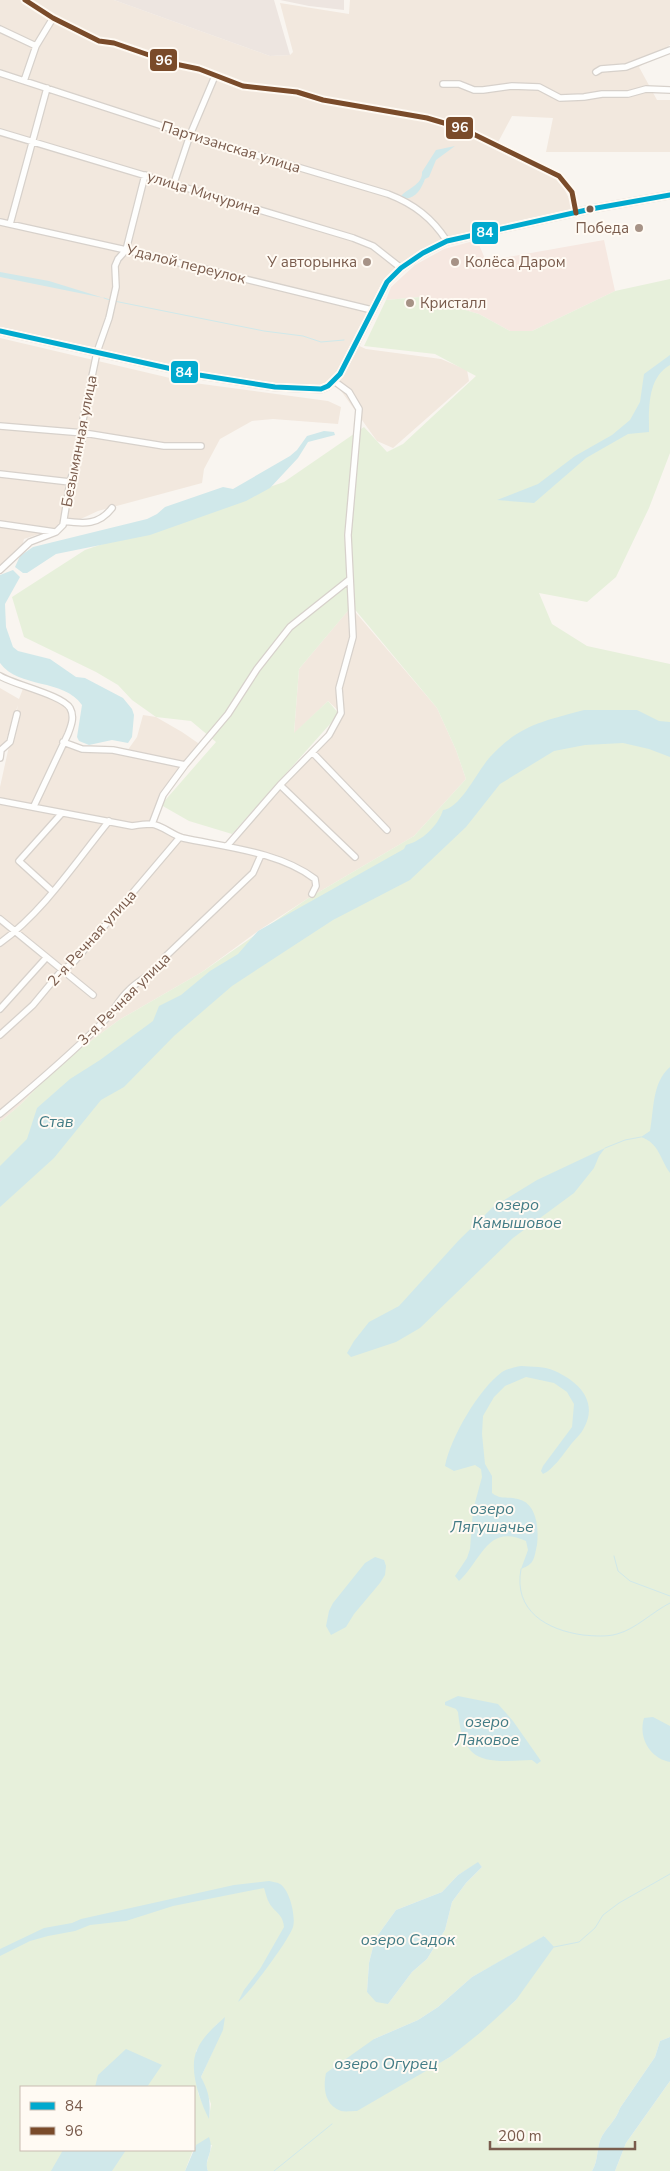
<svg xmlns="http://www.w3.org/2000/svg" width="670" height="2171" font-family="'Nunito Sans',sans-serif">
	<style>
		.residential { fill: #f2e8de }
		.commercial { fill: #f6e8e1 }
		.industrial { fill: #ede5e0 }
		.green { fill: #e7f0db; fill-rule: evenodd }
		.water { fill: #d0e8ea }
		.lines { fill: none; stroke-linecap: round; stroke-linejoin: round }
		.stream { stroke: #d0e8ea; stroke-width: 1 }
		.minor-casing { stroke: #d7d1cb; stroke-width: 8 }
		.major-casing { stroke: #dad1cc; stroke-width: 9 }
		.minor { stroke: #fefefd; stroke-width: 5.5 }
		.major { stroke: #f3eee8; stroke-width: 8 }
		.bus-1-casing { stroke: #fffaf3; stroke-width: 9 }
		.bus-2-casing { stroke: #fffaf3; stroke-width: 9 }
		.bus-1 { stroke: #00a9ce; stroke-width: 5 }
		.bus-2 { stroke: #7a4b2a; stroke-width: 5 }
		.bus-dot { fill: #7a5c4d; stroke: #fffaf3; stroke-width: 2 }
		.poi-dot { fill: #a69286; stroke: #fffaf3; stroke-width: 2 }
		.labels { text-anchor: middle; stroke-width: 4; stroke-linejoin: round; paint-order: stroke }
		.street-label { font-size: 15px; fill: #7a5c4d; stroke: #fffaf3 }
		.poi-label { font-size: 15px; fill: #7a5c4d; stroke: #fffaf3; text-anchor: end }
		.water-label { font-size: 16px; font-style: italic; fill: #437c86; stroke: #fffaf3 }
		.line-badge { stroke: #fffaf3; stroke-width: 2 }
		.badge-label { font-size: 14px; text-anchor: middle; font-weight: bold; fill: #fff }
	</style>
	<rect width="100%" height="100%" fill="#f9f5f0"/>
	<path class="residential" d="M0,0H114L270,56L290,55L293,52L280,3L349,14L350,0H670V45L639,67L657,100H670V152H546L553,118L512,116L496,146L558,176L576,213L447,241L393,275L355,344L366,349L441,359L467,370L469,381L393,448L377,441L334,381L328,386L275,387L0,331Z
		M0,338L187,382L328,401L341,407L338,424L273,419L252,421L220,439L204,469L202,483L98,511L72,523L24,539L22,547L0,570Z
		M351,607L437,708L456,750L466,779L414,836L307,899L258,931L202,972L119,1020L60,1064L20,1105L0,1122V787L18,705L0,758V688L19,699L24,686L60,700L72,713L63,742L73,746L127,751L137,737L143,715L156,717L182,732L198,743L197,751L167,788L153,824L180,837L227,846L329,735L341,713L328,701L294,734L299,669Z"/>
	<path class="commercial" d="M477,240L486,261L604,240L615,291L532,331H510L479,314L420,297L386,300L391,287L415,265L444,249Z"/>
	<path class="industrial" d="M114,0H274L290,55L270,56Z
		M280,0H344V10L309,6Z"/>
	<path class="green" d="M670,279V453L649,508L616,577L587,602L539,593L552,624L587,646L670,664V2037L660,2041L655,2057L620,2108C616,2120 608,2126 602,2136C596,2147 599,2160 592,2171H208L206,2166L212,2145H196L194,2149V2087H21V2150H193L185,2171H0V1122L20,1105L60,1064L119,1020L202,972L307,899L414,836L466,779L456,750L437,708L352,606L299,669L294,733L328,701L339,714L232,834L189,821L161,805L216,742L191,721L156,717L132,700L118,685L96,672L24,637L12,597L85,550L284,482L364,427L387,452L403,444L476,376L435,354L364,346L386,300L420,297L479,314L510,331H532L615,291ZM478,1863L482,1867L466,1883L452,1902L445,1930L427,1959L412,1972L388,2004L367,1992L369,1963L375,1939L396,1910L442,1892L458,1875ZM545,1936L516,2000L450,2057L417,2075L374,2039L418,2020L438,2007L472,1977ZM217,2024L215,2046L201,2077L211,2104L209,2118L198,2093L196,2051Z
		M670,2081V2171H615L626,2143Z"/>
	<path class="water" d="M455,146L436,160L429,177L425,179C421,189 417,197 405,199L401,196C408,188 423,184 422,172L436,150Z
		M0,272L49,281L104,298L0,277Z
		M670,355V365C647,378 649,409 649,432L628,434L586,458L534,503L497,500L538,484L575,456L612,435L630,420L640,402L644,374Z
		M324,431L334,432L335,435L308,442L298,458L270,488L246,501L150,535L56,554L27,573H23L15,567L20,556L33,547L147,519L157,514L165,507L223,487L233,489L290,456L297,450L307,436Z
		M13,570L20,577L5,604L6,627L13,647L18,651L50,659L76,677L85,678L123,698L132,709L134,715L132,737L128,743L112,740L89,745L79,741L77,737L82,705C63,678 19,689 0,663V575Z
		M584,710H637L659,721L670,722V757L649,749L623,743L585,745L554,751L500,784L466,827L410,880L333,920L232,986L174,1036L124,1087L101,1100L54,1158L0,1207V1166L27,1139L37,1108L70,1079L100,1060L153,1021L159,1006L181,995L210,971L238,954L258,931L404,849L406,845C422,841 438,826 443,810C460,809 478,770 490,757C519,725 544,721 584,710Z
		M670,1067V1173C660,1159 659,1143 641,1137L650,1131C654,1110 652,1082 670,1067Z
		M605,1148L599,1156L594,1168L574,1193L513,1238L420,1328L396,1342L351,1357L347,1353L354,1341L369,1322L399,1306L459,1240L493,1207L537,1180Z
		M521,1366C532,1367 545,1366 555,1371C577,1381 599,1400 584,1428C581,1434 576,1438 572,1443C565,1452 553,1470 543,1474L541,1471L543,1466L572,1427L574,1404L567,1392L554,1383L526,1377L505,1386L494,1397L483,1416L482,1434L485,1464L492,1476V1493C501,1500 507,1496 518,1499C537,1503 539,1529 537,1545C534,1558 535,1564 521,1569L528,1550L526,1541C487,1523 482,1560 459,1581L455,1576L467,1558L470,1549L473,1510L482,1477L481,1469L475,1465L454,1471L445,1466C451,1437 478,1390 502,1372C507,1369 515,1367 521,1366Z
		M375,1557L384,1560L386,1566L385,1575L380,1583L354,1614L346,1627L331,1635L326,1626L329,1611L333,1603L365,1563Z
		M458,1696L498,1704L513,1721L541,1761L537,1764L532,1760C486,1762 463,1766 458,1712L456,1709L445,1705V1702Z
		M653,1717L670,1726V1762C650,1758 638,1738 644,1718Z
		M478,1862L482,1867L466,1883L452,1902L445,1930L427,1959L412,1972L388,2004L376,2002L367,1992L369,1963L375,1939L396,1910L442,1892L458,1875Z
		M269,1881C272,1882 277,1882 280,1884C290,1890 296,1917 293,1927C289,1940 249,1994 238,2002L244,1990L260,1969L284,1927C283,1916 278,1914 272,1907C267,1901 266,1894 264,1888L173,1906L126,1921L90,1925L75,1931L48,1936L30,1941L0,1956V1949L44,1928L72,1923L81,1919L234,1885Z
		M544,1936L554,1947L516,2000L481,2032L450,2057L357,2111C353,2111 345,2112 341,2111C324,2105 323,2087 326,2073L374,2039L418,2020L438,2007L472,1977Z
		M225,2017L223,2030L201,2077C209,2092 211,2102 209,2119C200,2102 188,2068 197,2050C202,2037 216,2025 225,2017Z
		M670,2037V2081L626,2143L615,2171H592C599,2160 596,2147 602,2136C608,2126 616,2120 620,2108L655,2057L660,2041Z
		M126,2049L162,2065L147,2087H95L98,2075Z
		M209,2137C215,2153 203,2159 208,2171H185L196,2145Z
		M63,2150H126L112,2171H51Z"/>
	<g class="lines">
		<path class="stream" d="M104,298L110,300
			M114,301L264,331L303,336L321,342L344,340
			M605,1148L625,1140L641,1137
			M614,1556L618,1571L630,1581L670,1596
			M521,1569C513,1611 547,1630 583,1635C594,1636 607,1637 617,1634C636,1629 652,1612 670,1603
			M554,1947L579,1942L595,1928L603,1915L619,1903L670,1874
			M274,2171L332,2124"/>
		<defs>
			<path id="minor" d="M25,0L53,18L99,41L114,43L175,64L199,69L243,86L297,92L323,100L427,118L461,128L559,176L572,192L576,213
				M0,29L36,46
				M596,72L601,69L626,67L670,50
				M0,73L190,135L388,194C414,204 432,218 447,241
				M24,81L36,46L53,18
				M443,84H459L474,90H483L512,86L539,87L560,98L584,97L602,94H628L646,89L670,90
				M0,132L353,238L373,246L401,268
				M174,183L190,135L215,76
				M0,222L126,250L372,310
				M10,224L47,88
				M0,426L84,433L164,446H201
				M0,474L70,482
				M64,521C84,524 99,525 112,508
				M0,524L55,532
				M0,570L30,542L56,532L63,525L70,482L84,433L83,420L97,352L109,318L116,287L115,266L118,259L126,250L145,175
				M0,676C15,685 62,695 70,708C75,717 71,726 68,734L34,806
				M63,742L82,749L113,750L185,765L163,795L152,824
				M313,753L387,830
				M0,758L1,750L10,742L17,714
				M185,765L228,714L257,669L290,627L349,580
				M280,785L355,857
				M0,801L132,826C138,825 145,824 151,824C162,825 172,835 183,838C225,847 280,852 315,879L316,886L312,894
				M227,846L280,785L329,735L341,713L339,688L353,637L348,535L359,409L349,392L334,381
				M52,891L19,861L62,813
				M0,919L93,995
				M0,943C43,912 75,863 109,821
				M0,1009L46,958
				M0,1035L33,1005L62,970L73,963L180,837
				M0,1114C36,1084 72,1053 105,1020C114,1011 119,999 129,990C141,978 157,973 165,957L253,873L261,855"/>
			<path id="major" d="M0,331L199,375L275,387L321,389L328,386L340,374L387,282L401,268L423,253L447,241L591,209L670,195"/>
		</defs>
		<use href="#minor" class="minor-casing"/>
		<use href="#major" class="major-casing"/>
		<use href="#minor" class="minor"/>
		<use href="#major" class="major"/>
		<defs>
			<path id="bus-1" d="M0,331L199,375L275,387L321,389L328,386L340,374L387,282L401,268L423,253L447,241L591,209L670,195"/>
			<path id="bus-2" d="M25,0L53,18L99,41L114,43L175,64L199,69L243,86L297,92L323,100L427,118L461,128L559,176L572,192L576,213"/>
		</defs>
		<use href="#bus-1" class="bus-1-casing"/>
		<use href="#bus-2" class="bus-2-casing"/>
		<use href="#bus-1" class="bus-1"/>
		<use href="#bus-2" class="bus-2"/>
	</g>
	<circle class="bus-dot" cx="590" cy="209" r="4.5"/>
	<g class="poi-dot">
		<circle cx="639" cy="228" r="5"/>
		<circle cx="367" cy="262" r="5"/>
		<circle cx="455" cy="262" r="5"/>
		<circle cx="410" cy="303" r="5"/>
	</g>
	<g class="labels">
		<g class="street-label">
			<text transform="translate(231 147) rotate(17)" y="5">Партизанская улица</text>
			<text transform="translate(204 193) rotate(17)" y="5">улица Мичурина</text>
			<text transform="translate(186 264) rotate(14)" y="5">Удалой переулок</text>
			<text transform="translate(79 441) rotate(-79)" y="5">Безымянная улица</text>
			<text transform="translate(92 938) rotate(-48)" y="5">2-я Речная улица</text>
			<text transform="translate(124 999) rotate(-45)" y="5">3-я Речная улица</text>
		</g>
		<g class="poi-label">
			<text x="629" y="233">Победа</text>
			<text x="357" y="267">У авторынка</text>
			<text x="465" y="267" text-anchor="start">Колёса Даром</text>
			<text x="420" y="308" text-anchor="start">Кристалл</text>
		</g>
		<g class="water-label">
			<text x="56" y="1127">Став</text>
			<text x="517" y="1210">озеро<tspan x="517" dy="18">Камышовое</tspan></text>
			<text x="492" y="1514">озеро<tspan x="492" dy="18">Лягушачье</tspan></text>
			<text x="487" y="1727">озеро<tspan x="487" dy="18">Лаковое</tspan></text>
			<text x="408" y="1945">озеро Садок</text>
			<text x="386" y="2069">озеро Огурец</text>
		</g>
	</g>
	<g class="line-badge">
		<rect x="149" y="48" width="29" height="24" rx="5" fill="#7a4b2a"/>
		<rect x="445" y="116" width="29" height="24" rx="5" fill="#7a4b2a"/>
		<rect x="471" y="221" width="28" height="24" rx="5" fill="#00a9ce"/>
		<rect x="170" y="360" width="29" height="24" rx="5" fill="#00a9ce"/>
	</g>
	<g class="badge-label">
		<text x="164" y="65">96</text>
		<text x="460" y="132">96</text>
		<text x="485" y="237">84</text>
		<text x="184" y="377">84</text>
	</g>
	<rect x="20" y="2086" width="175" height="65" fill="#fffaf3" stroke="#cabbb1"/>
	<rect x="30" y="2102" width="25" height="8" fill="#00a9ce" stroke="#cabbb1"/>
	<text x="65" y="2111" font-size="15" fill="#7a5c4d">84</text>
	<rect x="30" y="2127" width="25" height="8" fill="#7a4b2a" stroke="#cabbb1"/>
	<text x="65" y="2136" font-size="15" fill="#7a5c4d">96</text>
	<path d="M490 2141v8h145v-8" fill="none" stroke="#7a5c4d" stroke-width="2.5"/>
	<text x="498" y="2141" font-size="15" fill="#7a5c4d" stroke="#fffaf3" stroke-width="4" paint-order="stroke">200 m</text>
</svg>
